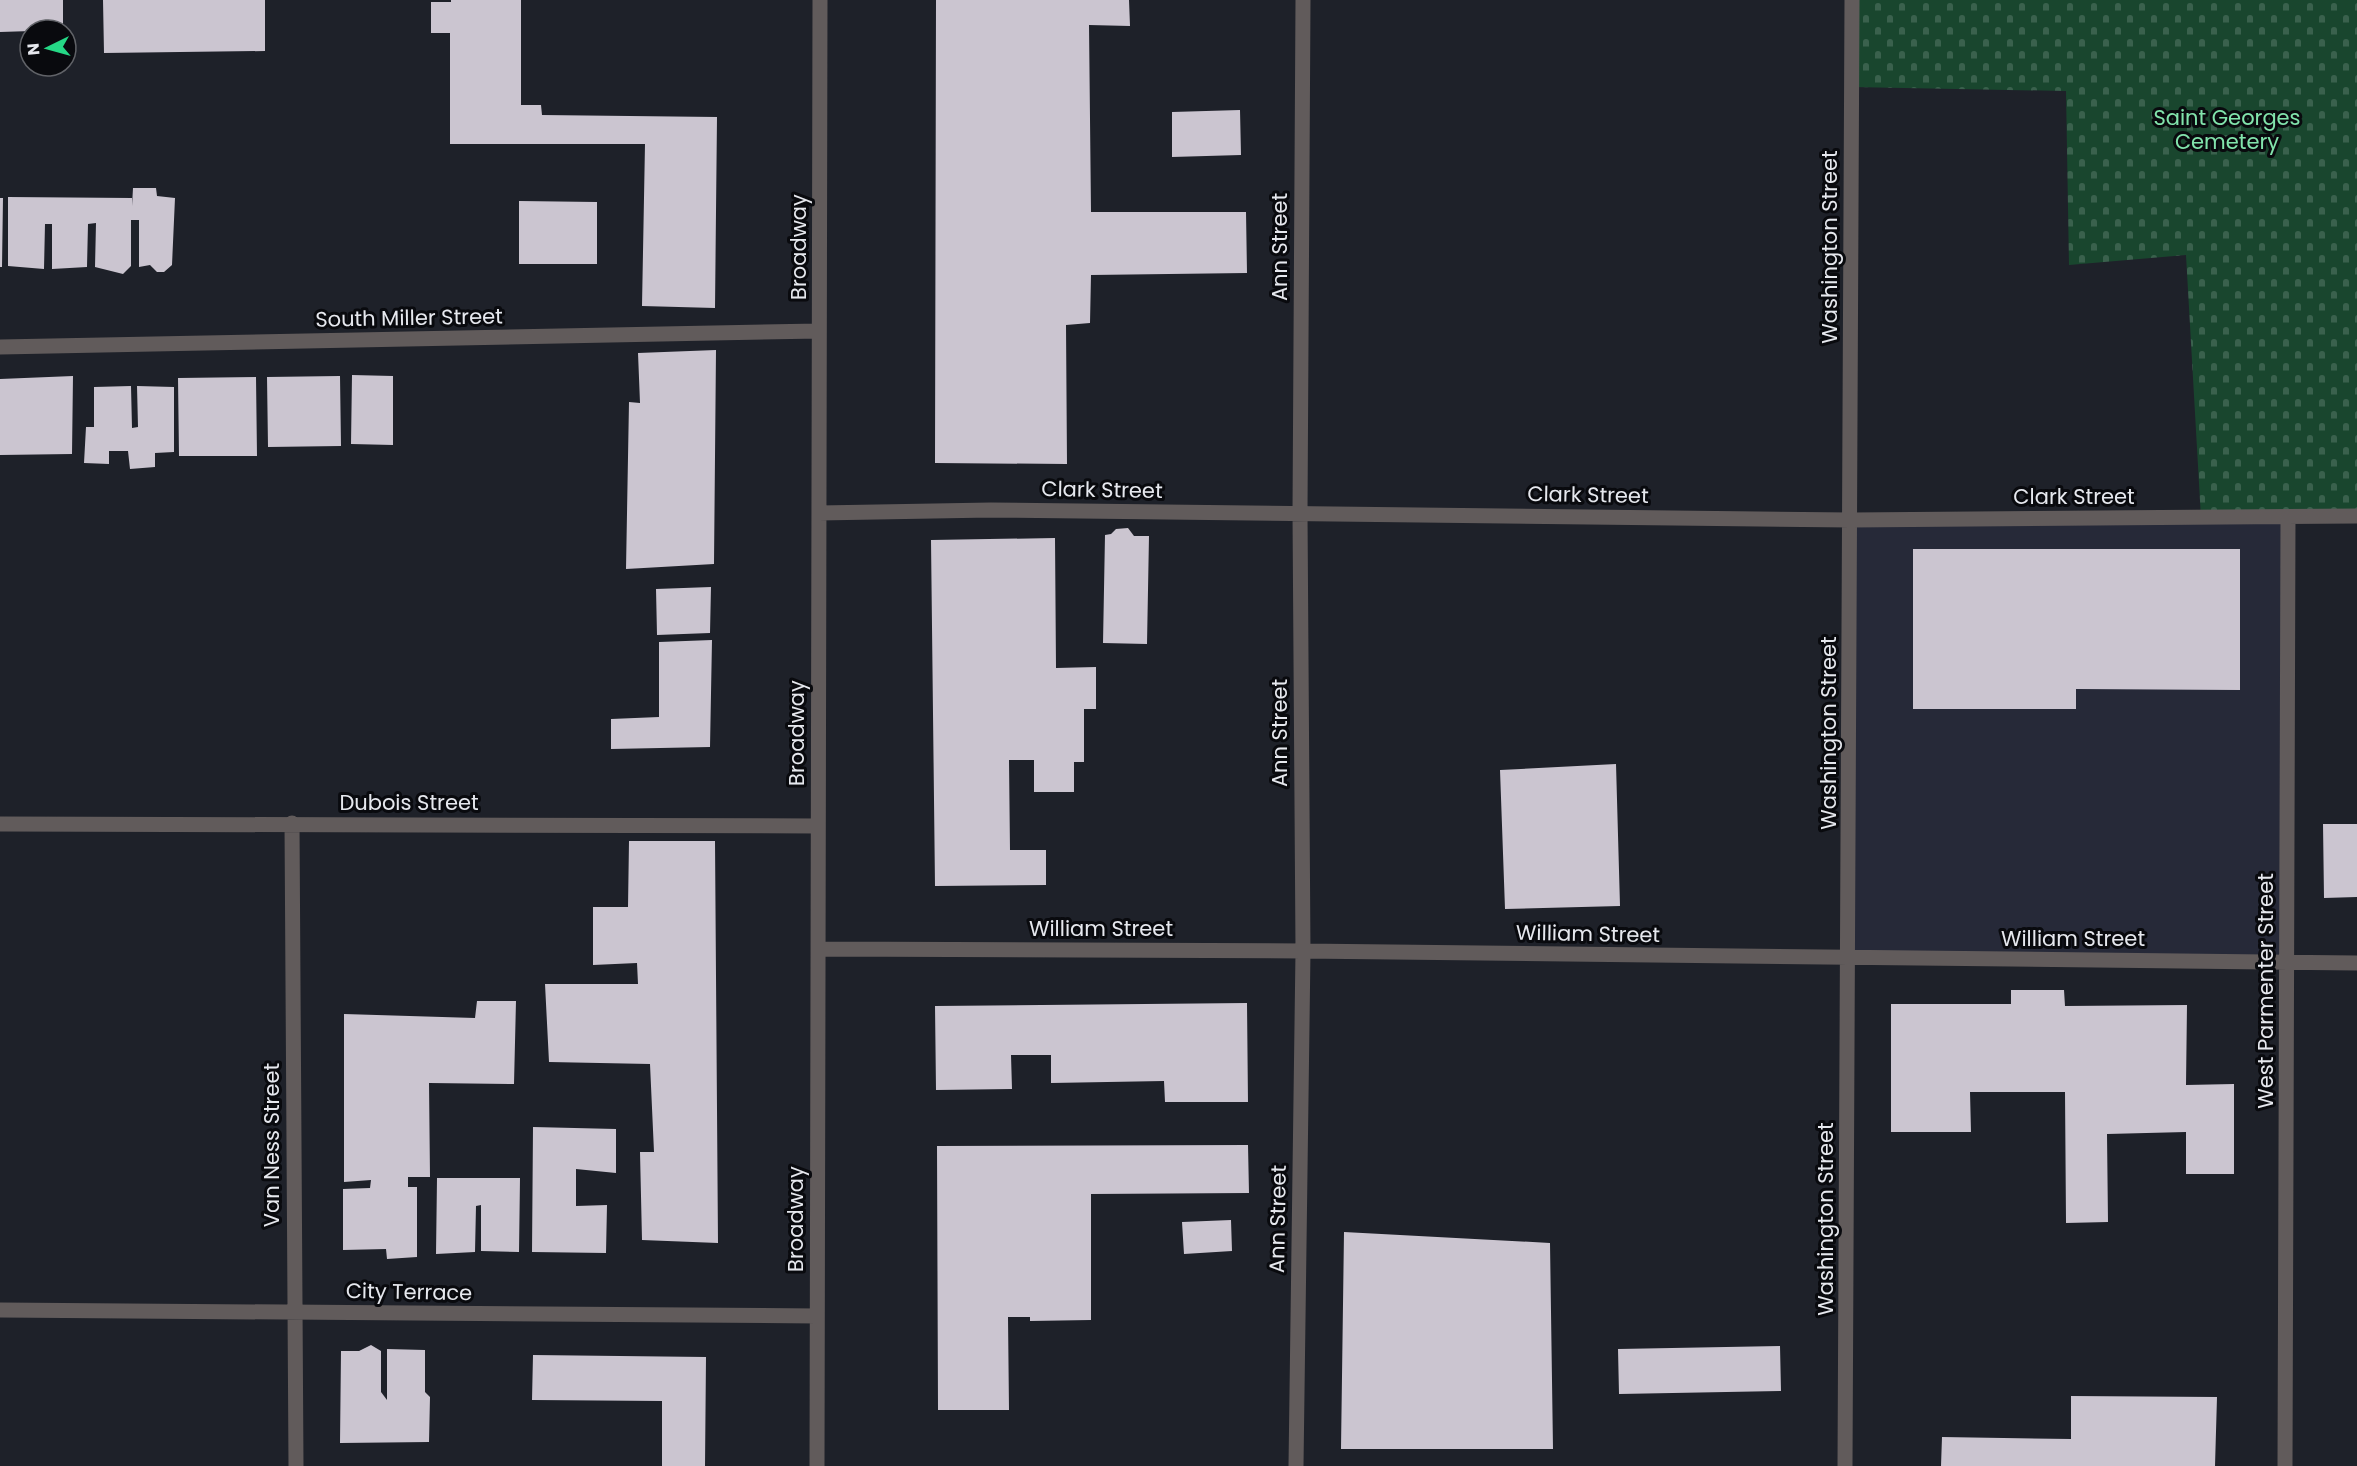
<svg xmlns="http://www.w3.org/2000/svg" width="2357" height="1466" font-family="Poppins,sans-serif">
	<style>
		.built { fill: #262938 }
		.cemetery { fill: url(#cemetery-stones) }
		.building { fill: #cbc5d0 }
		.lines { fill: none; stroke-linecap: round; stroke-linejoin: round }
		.minor { stroke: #615b5b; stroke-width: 15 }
		.labels { text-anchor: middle; stroke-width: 6; stroke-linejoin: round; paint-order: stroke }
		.park-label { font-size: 21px; fill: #82e4ac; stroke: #090a0e }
		.street-label { font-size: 21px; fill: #e6e8ee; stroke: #090a0e }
	</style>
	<defs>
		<pattern id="cemetery-stones" width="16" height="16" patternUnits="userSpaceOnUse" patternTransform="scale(1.5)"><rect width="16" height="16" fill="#19462e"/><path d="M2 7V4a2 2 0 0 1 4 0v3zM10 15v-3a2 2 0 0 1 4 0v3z" fill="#3a614d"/></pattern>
	</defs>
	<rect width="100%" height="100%" fill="#1e2129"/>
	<path class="built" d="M2288,517L2287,961L1849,959L1851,520Z"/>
	<path class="cemetery" d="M1852,0H2357V516L2201,518L2186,255L2069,265L2066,91L1852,87Z"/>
	<path class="building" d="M0,0H63V30L0,32Z
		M103,0H265V51L104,53Z
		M451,0H521V105H541L542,115L717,117L715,308L642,306L645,144H450V33H431V2H451Z
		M936,0H1129L1130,26L1089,25L1091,212H1246L1247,273L1091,275L1090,323L1066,325L1067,464L935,463Z
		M1240,110L1241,155L1172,157V112Z
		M133,188H156L157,196L175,198L172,265L164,272H157L150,265L139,267V220H131V266L123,274L95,267L96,223L88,224L87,267L52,269V224H45L44,269L8,266V197L132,198V206Z
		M0,198H3L2,267H0Z
		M519,201L597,202V264H519Z
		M716,350L714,564L626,569L629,402L640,403L638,353Z
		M352,375L393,376V445L351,444Z
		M73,376L72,454L0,455V379Z
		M340,376L341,446L268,447L267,377Z
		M256,377L257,456H179L178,378Z
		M131,386L132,428L138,427L137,386L174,387V452L155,453V467L130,469L128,451H109V464L84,463L86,427H94V387Z
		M1128,528L1134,536H1149L1147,644L1103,643L1105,535L1111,534L1116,529Z
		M1055,538L1056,668L1096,667V709H1084V762H1074V792H1034V760H1009L1010,850H1046V885L935,886L931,540Z
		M1913,549H2240V690L2076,689V709H1913Z
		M711,587L710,633L657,635L656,589Z
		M712,640L710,747L611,749V719L659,717V642Z
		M1616,764L1620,906L1505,909L1500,770Z
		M2323,824H2357V897L2324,898Z
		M629,841H715L718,1243L642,1240L640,1152H654L650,1064L549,1062L545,984H638L637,963L593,965V907H628Z
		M2011,990H2064L2065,1006L2187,1005L2186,1085L2234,1084V1174H2186V1132L2107,1134L2108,1222L2066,1223L2065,1092H1970L1971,1132H1891V1004H2011Z
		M477,1001H516L514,1084L429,1083L430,1177H408V1187H417V1257L387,1259L386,1249L343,1250V1189L370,1188L371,1180L344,1182V1014L475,1018Z
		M1247,1003L1248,1102H1165L1164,1081L1051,1083V1055H1011L1012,1089L936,1090L935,1006Z
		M533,1127L616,1129V1173L576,1169V1206L607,1205L606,1253L532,1252Z
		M1248,1145L1249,1193L1091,1194V1320L1030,1321V1317H1008L1009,1410H938L937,1146Z
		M437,1178H520L519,1252L481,1251V1205L476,1206L475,1252L436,1254Z
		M1231,1220L1232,1251L1184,1254L1182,1222Z
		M1344,1232L1550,1243L1553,1449H1341Z
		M371,1345L381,1351V1392L387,1400V1349L425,1350V1392L430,1397L429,1442L340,1443L341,1351H359Z
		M1780,1346L1781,1391L1619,1394L1618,1349Z
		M533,1355L706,1357L705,1466H662V1401L532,1400Z
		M2071,1396L2217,1397L2215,1466H1941L1942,1437L2071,1439Z"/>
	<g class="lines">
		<path class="minor" d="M0,347L819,331
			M819,513L991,510L1851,520L2357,516
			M292,823L296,1466
			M0,824L818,826
			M818,949L1303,951L2357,963
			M0,1310L817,1316
			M817,1466L820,0
			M1296,1466L1303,951L1300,513L1303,0
			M1845,1466L1852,0
			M2285,1466L2288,517"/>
	</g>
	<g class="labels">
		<g class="park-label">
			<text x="2227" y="125">Saint Georges<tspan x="2227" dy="24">Cemetery</tspan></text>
		</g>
		<g class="street-label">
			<text transform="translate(799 247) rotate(-90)" y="7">Broadway</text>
			<text transform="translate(1280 247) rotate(-90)" y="7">Ann Street</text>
			<text transform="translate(1830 247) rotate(-90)" y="7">Washington Street</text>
			<text transform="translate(409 318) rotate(-1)" y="7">South Miller Street</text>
			<text transform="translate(1102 490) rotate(1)" y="7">Clark Street</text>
			<text transform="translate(1588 495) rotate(1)" y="7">Clark Street</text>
			<text x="2074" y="504">Clark Street</text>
			<text transform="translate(797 733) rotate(-90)" y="7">Broadway</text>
			<text transform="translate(1280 733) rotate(-90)" y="7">Ann Street</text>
			<text transform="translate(1829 733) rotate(-90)" y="7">Washington Street</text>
			<text x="409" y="810">Dubois Street</text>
			<text x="1101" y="936">William Street</text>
			<text transform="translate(1588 934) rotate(1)" y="7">William Street</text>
			<text x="2073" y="946">William Street</text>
			<text transform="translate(2266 991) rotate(-90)" y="7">West Parmenter Street</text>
			<text transform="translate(272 1145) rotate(-90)" y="7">Van Ness Street</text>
			<text transform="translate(796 1219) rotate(-90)" y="7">Broadway</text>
			<text transform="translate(1278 1219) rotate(-89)" y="7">Ann Street</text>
			<text transform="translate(1826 1219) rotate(-90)" y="7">Washington Street</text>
			<text transform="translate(409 1292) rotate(1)" y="7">City Terrace</text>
		</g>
	</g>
	<g transform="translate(48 48) rotate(265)"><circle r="28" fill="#090a0e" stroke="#616368" stroke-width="1.5"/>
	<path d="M0-4.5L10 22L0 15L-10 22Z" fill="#25d886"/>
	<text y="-9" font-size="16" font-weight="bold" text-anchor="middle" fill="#e6e8ee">N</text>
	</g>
</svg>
